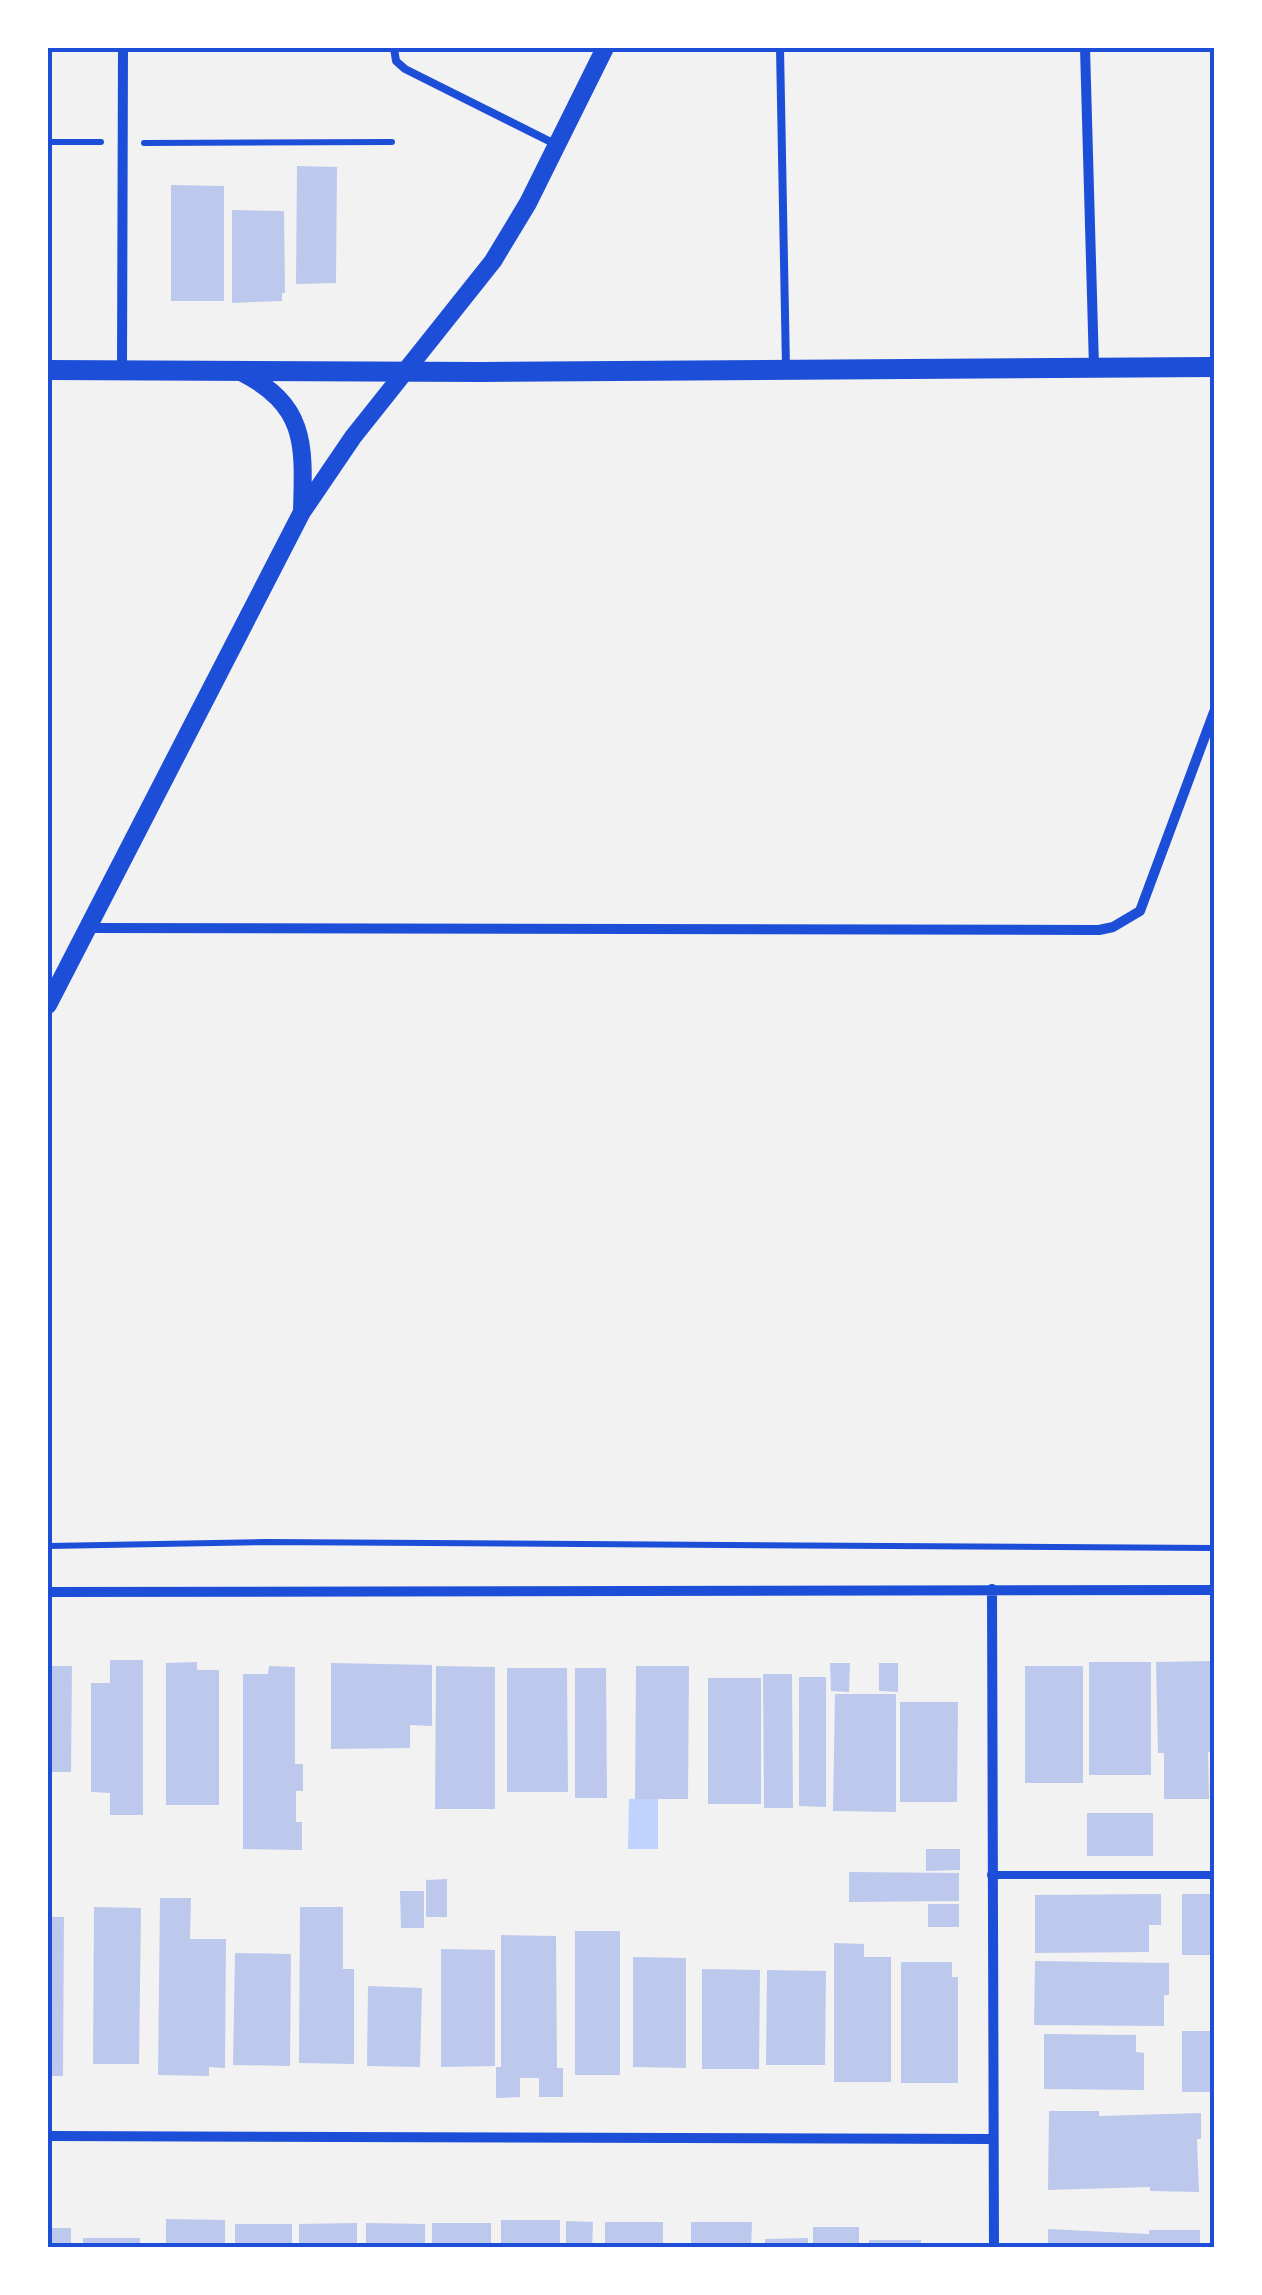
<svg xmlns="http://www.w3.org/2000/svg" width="1262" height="2295" font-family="'Exo 2',sans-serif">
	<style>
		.water { fill: #bfd3fe }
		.building { fill: #bdc9ec }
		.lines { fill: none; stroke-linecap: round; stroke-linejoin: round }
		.path { stroke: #1d4ed8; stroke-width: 6 }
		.service { stroke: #1d4ed8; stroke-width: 8 }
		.minor { stroke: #1d4ed8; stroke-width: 10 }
		.tertiary { stroke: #1d4ed8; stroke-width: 18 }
		.secondary { stroke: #1d4ed8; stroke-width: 20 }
		.neatline { fill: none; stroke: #1d4ed8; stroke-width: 4 }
	</style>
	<rect width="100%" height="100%" fill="#f2f2f2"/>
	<path class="water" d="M629,1799H658V1849H628Z"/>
	<path class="building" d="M297,166L337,167L336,283L296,284Z
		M171,185L224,186V301H171Z
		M232,210L284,211L285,293H282V301L232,303Z
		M110,1660H143V1815H110V1793L91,1792V1683H110Z
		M1214,1661V1752H1208L1209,1799H1164V1753H1158L1156,1662Z
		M197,1662V1670H219V1805H166V1663Z
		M1089,1662H1151V1775H1089Z
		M331,1663L432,1665V1726L410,1725V1748L331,1749Z
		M830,1663H850L849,1692L831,1691Z
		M879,1663H898V1692L879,1691Z
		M48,1666H72L71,1772H48Z
		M269,1666L295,1667V1764H303V1791H296V1822H302V1850L243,1849V1674H268Z
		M436,1666L495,1667V1809H435Z
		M636,1666H689L688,1799H635Z
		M1025,1666H1083V1783H1025Z
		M507,1668H567L568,1792H507Z
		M575,1668H606L607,1798H575Z
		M763,1674H792L793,1808H764Z
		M799,1677H826V1807L799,1806Z
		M708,1678H761V1804H708Z
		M835,1694H896V1812L833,1811Z
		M900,1702H958L957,1802H900Z
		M1087,1813H1153V1856H1087Z
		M926,1849H960V1870L926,1871Z
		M849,1872L959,1873V1901L849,1902Z
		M447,1879V1917H426V1880Z
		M400,1891H424V1928H401Z
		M1161,1894V1925H1149V1952L1035,1953V1895Z
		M1182,1894H1214V1955H1182Z
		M160,1898H191L190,1939H226L225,2068L209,2067V2076L158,2075Z
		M928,1904H959V1927H928Z
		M94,1907L141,1908L139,2064H93Z
		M300,1907H343V1969H354V2064L299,2063Z
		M48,1917H64L63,2076H48Z
		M575,1931H620V2075H575Z
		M501,1935L556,1936L557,2068H563V2097H539V2078H520V2097L496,2098V2067H501Z
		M834,1943L864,1944V1957H891V2082H834Z
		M441,1949L495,1950V2066L441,2067Z
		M235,1953L291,1954L290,2066L233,2065Z
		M633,1957L686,1958V2068L633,2067Z
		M1035,1961L1169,1963V1995H1164V2026L1034,2025Z
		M901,1962H952V1977H958V2083H901Z
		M702,1969L760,1970L759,2069H702Z
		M767,1970L826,1971L825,2065H766Z
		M368,1986L422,1988L420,2067L367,2066Z
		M1182,2031H1214V2092H1182Z
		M1044,2034L1136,2035V2052L1144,2053V2090L1044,2089Z
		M1049,2111H1099V2116L1201,2113V2139H1197L1199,2192L1150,2191V2187L1048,2190Z
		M166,2219L225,2220V2248H166Z
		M501,2220H560V2248H501Z
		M566,2221L593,2222L592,2248H566Z
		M605,2222H663V2248H605Z
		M691,2222H752L751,2248H691Z
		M357,2223V2248H299V2224Z
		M366,2223L425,2224V2248H366Z
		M432,2223H491V2248H432Z
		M235,2224H292V2248H235Z
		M813,2227H859V2248H813Z
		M48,2228H71V2248H48Z
		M1048,2229L1149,2234V2230H1200V2248H1048Z
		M83,2238H140V2248H83Z
		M808,2238V2248H765V2239Z
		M869,2240H921V2248H869Z"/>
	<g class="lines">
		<path class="path" d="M48,142H101
			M144,143L392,142
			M48,1546L265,1542L1214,1548"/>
		<path class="service" d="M394,48L396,61L405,69L555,144
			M780,48L786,368
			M991,1875H1214"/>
		<path class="minor" d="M1085,48L1094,367
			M122,369L123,48
			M86,928L1099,930L1113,927L1140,911L1214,712
			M992,1589L994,2248
			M48,1592L1214,1590
			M51,2136L993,2139"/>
		<path class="tertiary" d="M241,372C307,406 304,444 302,511
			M48,1005L302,512L353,437L493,261L528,203L605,48"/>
		<path class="secondary" d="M48,370L481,372L1214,367"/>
	</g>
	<rect width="1262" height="2295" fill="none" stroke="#ffffff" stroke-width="100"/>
	<rect x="50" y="50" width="1162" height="2195" class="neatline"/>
</svg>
